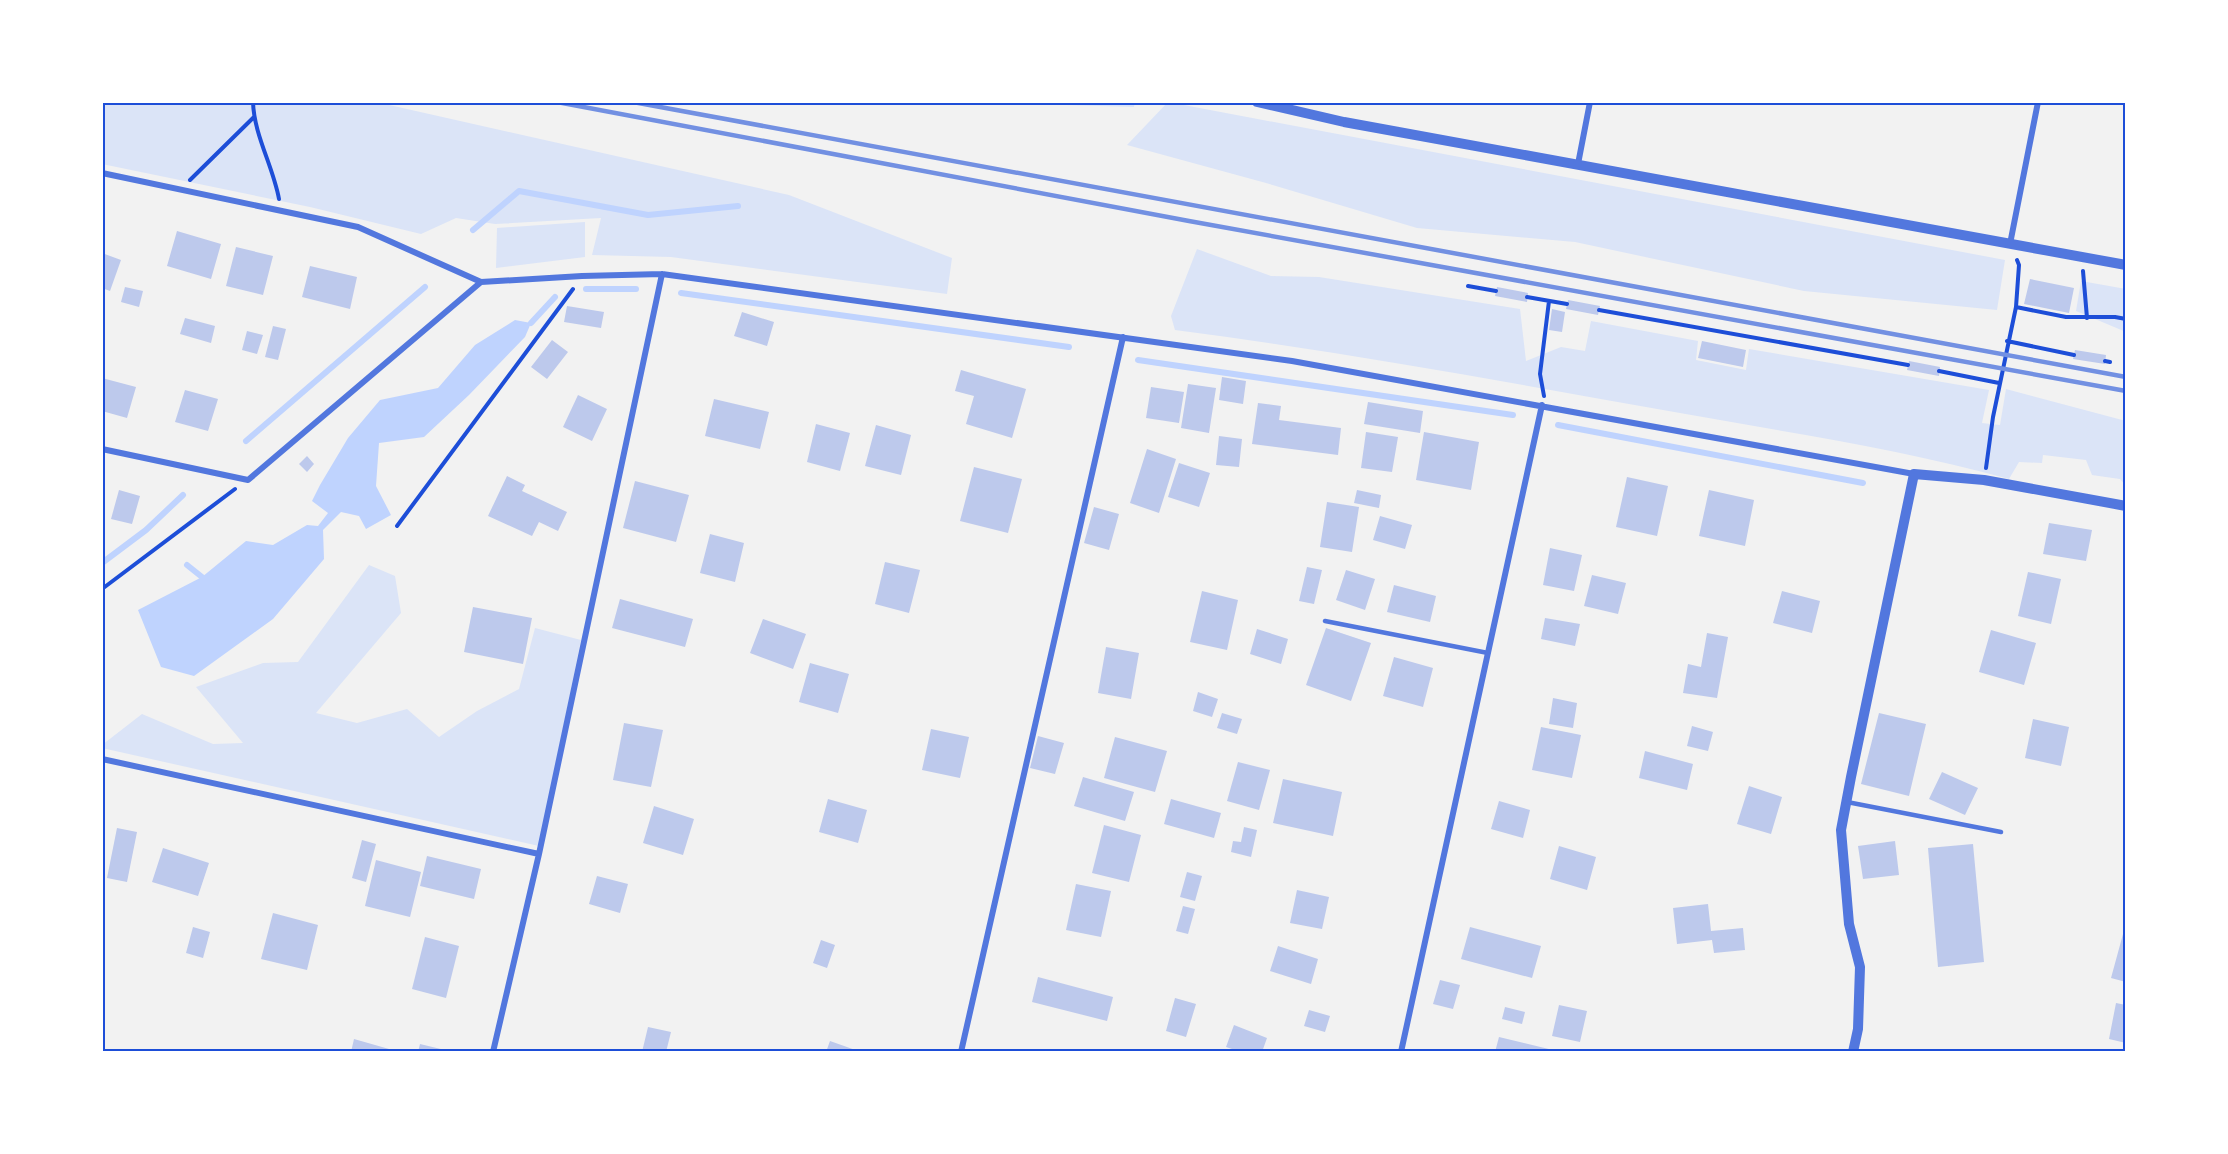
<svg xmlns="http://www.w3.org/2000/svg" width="2228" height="1154" font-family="Ubuntu,sans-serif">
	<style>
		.green { fill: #dbe4f7 }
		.water { fill: #bfd3fe }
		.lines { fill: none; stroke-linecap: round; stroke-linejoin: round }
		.stream { stroke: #bfd3fe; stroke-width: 6 }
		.building { fill: #bdc9ec }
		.path { stroke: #1d4ed8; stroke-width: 4 }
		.service { stroke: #5277de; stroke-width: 4.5 }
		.minor { stroke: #5277de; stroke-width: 6 }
		.tertiary { stroke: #5277de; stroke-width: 10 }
		.rail { stroke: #7290e2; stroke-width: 4.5 }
		.neatline { fill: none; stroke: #1d4ed8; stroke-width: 2 }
	</style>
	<rect width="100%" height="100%" fill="#f2f2f2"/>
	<path class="green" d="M102,102H376L789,195L952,258L947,294L671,257L592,255L601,218L495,224L456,218L421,234L310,207L102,164Z
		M962,102H1135L1134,107Z
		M1168,102L2005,260L1997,310L1804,291L1575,242L1417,228L1266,183L1127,145Z
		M585,222V257L496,268L497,228Z
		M1197,249L1271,276L1319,277L1520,309L1526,361L1561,347L1585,351L1591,321L1698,341L1696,360L1746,370L1749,349L1989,390L1982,423L2000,425L2006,389L2126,421V486L2120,479L2092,475L2086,460L2043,455L2042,463L2019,462L2009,479C1902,449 1790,433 1680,413C1512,383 1344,352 1175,330L1171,316Z
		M2081,281L2126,289V332L2076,311Z
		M369,565L395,576L401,613L316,713L357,723L407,709L439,737L477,711L519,689L535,628L581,640L539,846L102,748V745L142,714L213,744L243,743L196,687L263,663L298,662Z"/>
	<path class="water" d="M515,320L531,323L525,337L469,395L424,437L379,443L376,486L391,515L366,529L359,516L341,512L323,530L324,559L273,619L194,676L161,667L138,610L202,577L246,541L273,545L307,525L318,526L328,513L312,501L320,485L348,438L380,400L438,388L475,345Z"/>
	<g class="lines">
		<path class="stream" d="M473,230L519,191L648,215L738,206
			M586,289H636
			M681,293L1069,347
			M531,323L555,297
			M1138,360L1513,415
			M1558,425L1863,483
			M246,441L425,287
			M102,563L146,530L183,495
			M187,565L202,577"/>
	</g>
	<path class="building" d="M177,231L221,244L211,279L167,266Z
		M236,247L273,256L263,295L226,286Z
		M102,253L121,260L110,291L102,288Z
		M310,266L357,277L350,309L302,297Z
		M2030,279L2074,288L2069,313L2024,304Z
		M125,287L143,291L139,307L121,302Z
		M1497,287L1528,293L1527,302L1495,296Z
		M1568,300L1600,306L1598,315L1566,309Z
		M567,306L604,312L601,328L564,322Z
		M1552,309L1565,312L1562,332L1549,330Z
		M742,312L774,322L767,346L734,336Z
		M185,318L215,326L211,343L180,334Z
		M273,326L286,329L278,360L265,357Z
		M247,331L263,335L257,354L242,350Z
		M552,340L568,352L547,379L531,367Z
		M1702,341L1746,350L1743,367L1698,358Z
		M2075,350L2106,355L2105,364L2073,359Z
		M1909,361L1940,367L1939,376L1907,370Z
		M961,370L1026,389L1012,438L966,424L974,396L955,391Z
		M1222,377L1246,381L1243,404L1219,400Z
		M102,378L136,387L127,418L102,411Z
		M1188,384L1216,388L1209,433L1181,428Z
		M1151,387L1184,392L1179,423L1146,418Z
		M185,390L218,399L208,431L175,422Z
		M578,395L607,409L592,441L563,427Z
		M714,399L769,412L760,449L705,436Z
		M1368,402L1423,411L1420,433L1364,424Z
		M1258,403L1281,406L1279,420L1341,428L1338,455L1252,444Z
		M816,424L850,433L840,471L807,462Z
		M876,425L911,435L901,475L865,466Z
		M1366,432L1398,437L1392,472L1361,468Z
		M1424,432L1479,442L1471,490L1416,480Z
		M1219,436L1242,439L1239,467L1216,465Z
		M1147,449L1176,459L1159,513L1130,503Z
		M307,456L314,464L307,472L299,464Z
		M1179,463L1210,473L1199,507L1168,497Z
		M974,467L1022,479L1008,533L960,521Z
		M507,476L525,485L522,491L567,512L558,531L539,522L532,536L488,516Z
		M1627,477L1668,486L1657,536L1616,527Z
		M635,481L689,495L676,542L623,528Z
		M119,490L140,496L132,524L111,519Z
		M1357,490L1381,495L1379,508L1354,503Z
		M1709,490L1754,500L1745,546L1699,536Z
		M1327,502L1359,507L1352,552L1320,547Z
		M1094,507L1119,514L1109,550L1084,543Z
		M1380,516L1412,525L1405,549L1373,540Z
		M2049,523L2092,530L2086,561L2043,554Z
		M710,534L744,543L735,582L700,573Z
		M1550,548L1582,555L1574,591L1543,585Z
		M885,562L920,570L909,613L875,604Z
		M1307,567L1322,570L1314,604L1299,601Z
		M1346,570L1375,579L1365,610L1336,600Z
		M2028,572L2061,579L2051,624L2018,616Z
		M1592,575L1626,583L1618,614L1584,606Z
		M1394,585L1436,596L1430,622L1387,612Z
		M1202,591L1238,600L1227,650L1190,642Z
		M1782,591L1820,601L1812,633L1773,623Z
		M620,599L693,619L685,647L612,628Z
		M473,607L532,618L523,664L464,652Z
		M1545,618L1580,624L1575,646L1541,639Z
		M763,619L806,634L793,669L750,653Z
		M1326,628L1371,643L1351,701L1306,685Z
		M1257,629L1288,639L1281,664L1250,654Z
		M1991,630L2036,643L2024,685L1979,672Z
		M1707,633L1728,637L1717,698L1683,693L1688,664L1701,667Z
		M1106,647L1139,653L1131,699L1098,693Z
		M1394,657L1433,668L1423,707L1383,696Z
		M810,663L849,674L838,713L799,702Z
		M1198,692L1218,699L1212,717L1193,711Z
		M1553,698L1577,703L1573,728L1549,724Z
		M1222,713L1242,719L1237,734L1217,728Z
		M1879,713L1926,724L1909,796L1861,784Z
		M2033,719L2069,727L2061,766L2025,758Z
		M624,723L663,730L651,787L613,780Z
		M1692,726L1713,732L1708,751L1687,746Z
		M1541,727L1581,735L1572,778L1532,770Z
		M931,729L969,737L960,778L922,770Z
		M1038,736L1064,743L1055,774L1030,768Z
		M1115,737L1167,751L1155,792L1104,778Z
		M1645,751L1693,764L1687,790L1639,778Z
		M1238,762L1270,770L1259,810L1227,801Z
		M1942,772L1978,788L1965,815L1929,799Z
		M1083,777L1134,792L1125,821L1074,806Z
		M1283,779L1342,792L1333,836L1273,823Z
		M1749,786L1782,797L1771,834L1737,824Z
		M828,799L867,810L858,843L819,832Z
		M1171,799L1221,813L1214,838L1164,824Z
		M1499,801L1530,810L1523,838L1491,829Z
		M654,806L694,819L683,855L643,843Z
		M1104,825L1141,835L1129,882L1092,873Z
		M1244,827L1257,830L1251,857L1231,852L1233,841L1241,842Z
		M117,828L137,832L127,882L107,878Z
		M362,840L376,844L366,882L352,878Z
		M1895,841L1899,875L1863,879L1858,846Z
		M1973,844L1984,962L1938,967L1928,848Z
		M1559,846L1596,857L1587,890L1550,879Z
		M163,848L209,863L198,896L152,882Z
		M427,856L481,869L474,899L420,886Z
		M376,860L421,872L410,917L365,906Z
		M1187,872L1202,876L1195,901L1180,897Z
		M597,876L628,884L620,913L589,904Z
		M1076,884L1111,891L1101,937L1066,930Z
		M1297,890L1329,897L1322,929L1290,923Z
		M1708,904L1711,931L1743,928L1745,950L1714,953L1712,940L1677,944L1673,908Z
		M1183,906L1195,909L1188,934L1176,931Z
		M273,913L318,925L307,970L261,959Z
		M193,927L210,932L203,958L186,953Z
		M1470,927L1541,946L1532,978L1461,959Z
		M2123,934L2126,935V982L2111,978Z
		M425,937L459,946L446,998L412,989Z
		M821,940L835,945L827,968L813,963Z
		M1278,946L1318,959L1311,984L1270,971Z
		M1038,977L1113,997L1107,1021L1032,1002Z
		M1440,980L1460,985L1453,1009L1433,1004Z
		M1175,998L1196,1004L1186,1037L1166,1031Z
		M2116,1003L2126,1005V1043L2109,1039Z
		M1559,1005L1587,1011L1580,1042L1552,1036Z
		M1505,1007L1525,1012L1522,1024L1502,1019Z
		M1309,1010L1330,1016L1325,1032L1304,1026Z
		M1234,1025L1267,1038L1262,1052H1241L1226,1047Z
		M648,1027L671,1032L666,1052H642Z
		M1499,1037L1557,1051V1052H1495Z
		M354,1039L396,1051V1052H351Z
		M830,1041L861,1052H826Z
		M420,1044L449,1051V1052H418Z"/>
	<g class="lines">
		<path class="path" d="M253,102C254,135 273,166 279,199
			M190,180L254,117
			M2083,271L2087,318
			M1468,286L1496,291
			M1527,297L1567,304
			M2016,307L2066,317H2115L2126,319
			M1599,310L1908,365
			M2007,341L2074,355
			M2105,361L2110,362
			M1939,371L1999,383
			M1544,396L1540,374L1549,301
			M1986,468L1993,417L2016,307L2019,265L2017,260
			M397,526L573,289
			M102,589L235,489"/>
		<path class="service" d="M1325,621L1488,653
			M1847,802L2001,832"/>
		<path class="minor" d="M1578,164L1590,102
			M102,173L358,227L481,282L582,276L662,274L1292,361L1914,474
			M2010,244L2038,102
			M102,449L248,480L481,282
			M102,759L539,854
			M493,1052L539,854L662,274
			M961,1052L1123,337
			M1401,1052L1542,405"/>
		<path class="tertiary" d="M1257,102L1344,122L2126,265
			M1853,1052L1858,1029L1860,967L1849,924L1841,830L1851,777L1914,474L1984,480L2126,506"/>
		<path class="rail" d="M557,102L1189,221L2126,391
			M633,102L2126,377"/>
	</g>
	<rect width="2228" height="1154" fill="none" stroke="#ffffff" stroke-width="207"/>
	<rect x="104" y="104" width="2020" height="946" class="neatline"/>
</svg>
